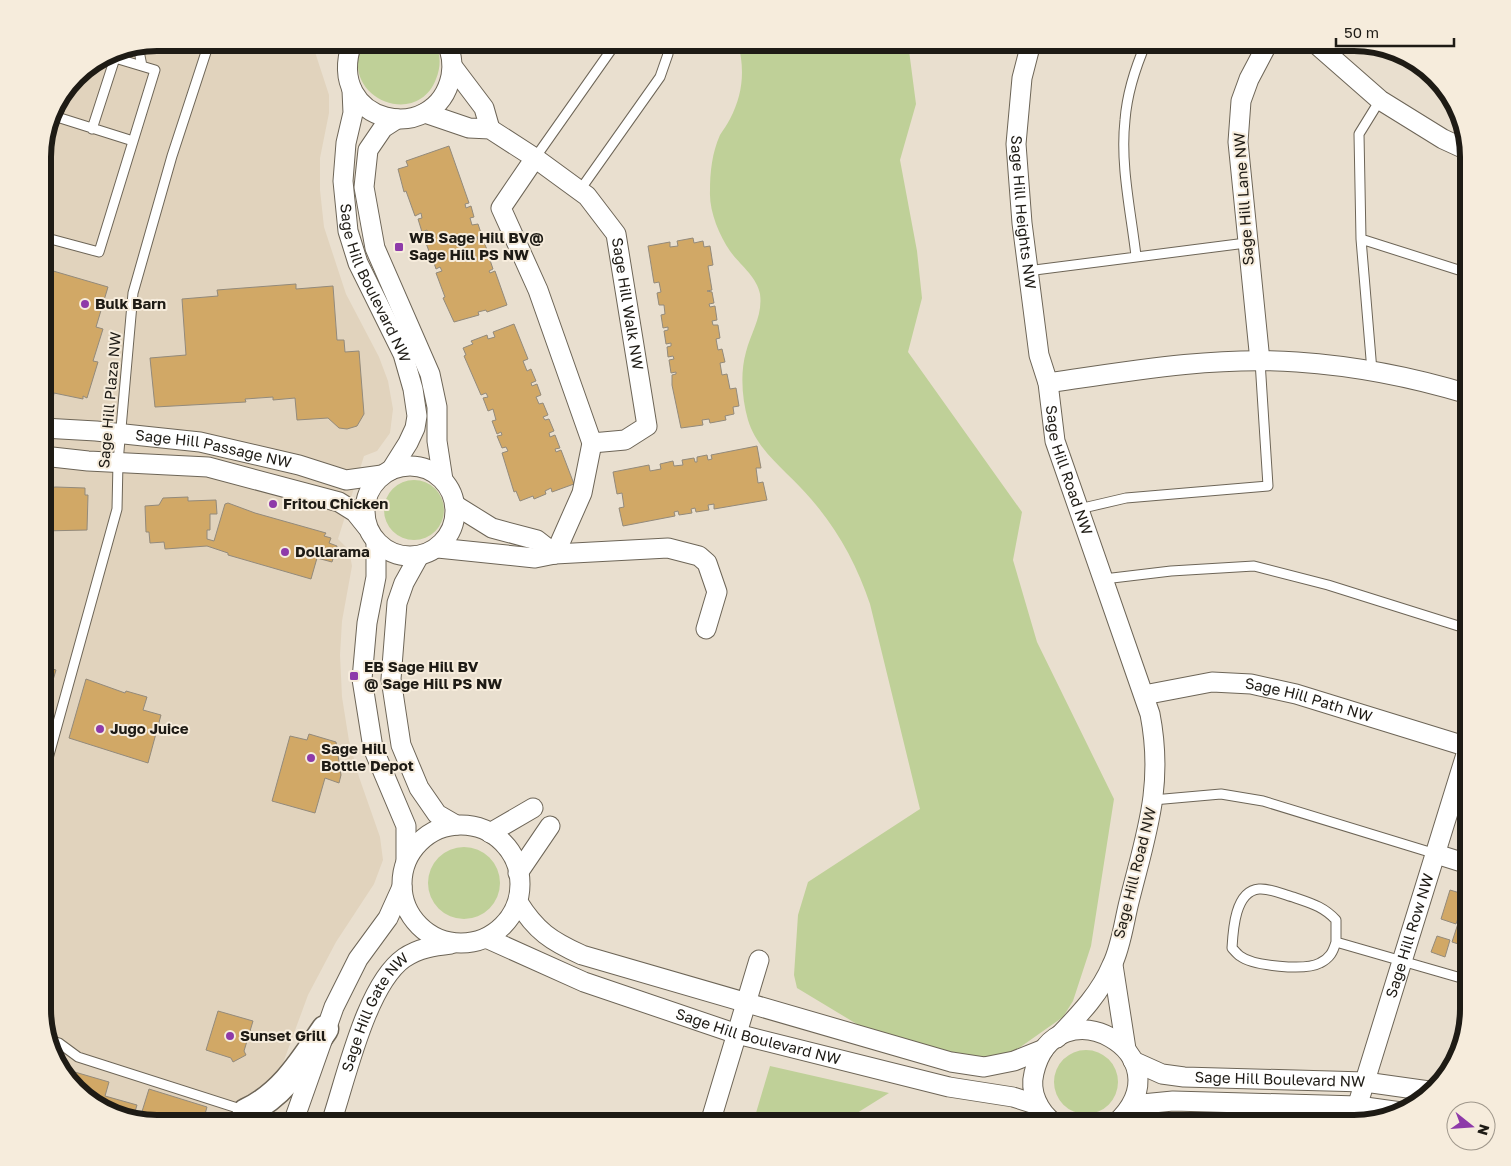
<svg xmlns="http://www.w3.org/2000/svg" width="1511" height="1166" font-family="'Golos Text',sans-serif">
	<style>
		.built { fill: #e1d3bd }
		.green { fill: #bfd098 }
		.building { fill: #d1a866; stroke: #938a7b }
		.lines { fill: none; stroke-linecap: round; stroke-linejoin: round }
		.lane-casing { stroke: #6d6557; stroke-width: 11 }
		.street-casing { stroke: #6d6557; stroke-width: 21 }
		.secondary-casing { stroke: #6d6557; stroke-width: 29 }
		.lane { stroke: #fff; stroke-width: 9 }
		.street { stroke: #fff; stroke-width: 19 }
		.secondary { stroke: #fff; stroke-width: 26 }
		.poi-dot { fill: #8e3aa9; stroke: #f6ecdc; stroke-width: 2 }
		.labels { text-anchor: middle; stroke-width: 4; stroke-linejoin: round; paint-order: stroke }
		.street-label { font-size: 15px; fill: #1e1b15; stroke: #f6ecdc }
		.poi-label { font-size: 15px; font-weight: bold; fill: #1e1b15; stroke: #f6ecdc; text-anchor: start }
		.rim { fill: none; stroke: #1e1b15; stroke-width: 6 }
	</style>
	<rect width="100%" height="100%" fill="#e9dfcf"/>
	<path class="built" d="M158,43H320L315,52L329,95V113L320,158V190L324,227L346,294L379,357L388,381L393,409L390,433L377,451L364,456L338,539L349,550L352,566L342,621L340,655L342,697L349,741L359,777L380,837L383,860L374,884L336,942L308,995L261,1123H157L87,1100L55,1060L43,1016V150L54,106L81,71L114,51Z"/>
	<path class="green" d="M363,43H435C441,54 441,67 436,79C417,130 337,97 363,43Z
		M738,43H908L916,104L900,160L917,251L922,298L908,352L1022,512L1013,560L1037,642L1114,799L1091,946L1073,1001L1063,1017L1019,1048L1005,1055L987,1057L956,1055L870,1032L797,988L794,975L798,915L808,882L920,809L870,604C857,565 838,530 811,499C790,473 758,453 748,420C742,399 740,373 746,352C751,332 763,316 760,294C757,277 740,265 730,251C719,235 709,211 710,191C710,172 712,153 720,135C723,130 727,125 730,119C743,94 745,70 738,43Z
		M384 510a30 30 0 1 1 60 0a30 30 0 1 1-60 0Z
		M1468,795V845L1466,844L1460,820Z
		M428 883a36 36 0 1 1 72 0a36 36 0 1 1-72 0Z
		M1054 1082a32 32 0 1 1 64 0a32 32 0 1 1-64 0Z
		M770,1066L889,1093L841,1123H753Z"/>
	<path class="building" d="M158,42L168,43L145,48V45Z
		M449,146L469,203L465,204L466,208L471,206L474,217L470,218L472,225L478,224L482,236L477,237L479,242L483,240L488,252L483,254L484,258L489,257L493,269L489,271L490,273L495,271L507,305L487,312L486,310L478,312L479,315L454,322L443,298L445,297L436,273L442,271L440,267L436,269L432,257L436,256L435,253L430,254L426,243L431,241L427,230L422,232L418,219L422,218L421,213L415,216L406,191L404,192L398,169L408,166L406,161Z
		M693,238L694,243L703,241L704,247L710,246L713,265L708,266L712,290L707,291L712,292L714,303L709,304L710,307L715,306L717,320L712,321L713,325H718L720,338L716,339L718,350L722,349L725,362L720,363L722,375L727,374L730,389L736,388L739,406L733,407L734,414L725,416L726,420L710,423L709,419L702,420L703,425L681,428L672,385V375L676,374V372L671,373L669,360L674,359L673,356L668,357L667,347L671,346V343L666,344L664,331L668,330V327L663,328L661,315L665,314L664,305H659L657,293L661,292L659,282L654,283L648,246L670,242V247L678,246L677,241Z
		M43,268L108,287L96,327L103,329L93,361L98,362L87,398L83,396V399L54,393L53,399L43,396Z
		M296,284V289L333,286L337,340H344L345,352L359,351L364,414L357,426L347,429L339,428L328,418L297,420L295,398L273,400V397L245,399L246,402L155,407L150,358L186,355L182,299L218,296L217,290Z
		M514,324L528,359L523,361L527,371L531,369L536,381L531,383L532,386L537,384L541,395L536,397L539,404L543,403L548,415L543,417L545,420L549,419L554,431L549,433L550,437L555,435L560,448L555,449L556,452L561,450L574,484L552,492L551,488L545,491L546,494L534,499L533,496L520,501L516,491L514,492L502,453L508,451L506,447L502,448L497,436L502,435L501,432L497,434L492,421L496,420L493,409L488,411L483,398L488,397L486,393L481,395L464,356L466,355L463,348L473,344L471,341L487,335L488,339L495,337L493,332Z
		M757,446L761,468H756L758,483L763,482L767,500L714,509V504L708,505L709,510L696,512L695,508L691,509L692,513L679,515L678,511L674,512L675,516L623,526L619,508L624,507L622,493L617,494L613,472L649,465L650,471L661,469L660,464L673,461L674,466L683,465L682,460L694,458L695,462H697V457L707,455L708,460L712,459L711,455Z
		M56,487L85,488V495H88L87,530L43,531V488Z
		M188,497V501L216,500L217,514H210V530H207V539L214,541L225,504L228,503L255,513L326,533L324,536L331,538L329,543L337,546L332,562L317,558L311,579L228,555V553L207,546L165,549L164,542L150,543L149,532H146L145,506L159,505L163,498Z
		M43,666L56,670L43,714Z
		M86,679L125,693L126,691L147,697L143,710L161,715L148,763L69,738Z
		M309,734L336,742L341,775L339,783L325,778L315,813L272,801L290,736L307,740Z
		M1450,890L1460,893L1461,890L1467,891L1456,924L1441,919Z
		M1464,905L1468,907V905V947L1452,942Z
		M1437,936L1450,940L1445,957L1431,952Z
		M218,1011L253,1021L244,1051L246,1055L233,1062L231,1058L206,1050Z
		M61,1068L109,1082L105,1096L137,1105L134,1115L87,1100Z
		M149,1089L207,1107L203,1121L179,1115L176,1123H157L140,1118Z
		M179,1115L203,1121L209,1123H176Z"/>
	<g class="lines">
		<defs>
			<path id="lane" d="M339,43L347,57
				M138,46L142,66
				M57,117L133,141
				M50,125L57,117L64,94
				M535,158L616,43
				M580,190L660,77L668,54L663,43
				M43,237L99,252L155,70L115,58L92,129
				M1361,239L1468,273
				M1136,256C1131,212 1120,165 1125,120C1127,94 1136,66 1146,43
				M1027,271L1246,243
				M1372,371L1361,239L1359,134L1380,100
				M1079,509L1126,498L1268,486L1260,361
				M1104,579L1171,571L1254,566L1328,585L1468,629
				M47,762L117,509L118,462L133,293L172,156L209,43
				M1153,800L1221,794L1263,801L1436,854
				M1336,942C1333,952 1330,958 1320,963C1305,971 1253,966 1240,956C1237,954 1234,950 1232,948C1233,930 1235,891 1259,889C1270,888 1282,894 1293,897C1310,903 1323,906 1336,920V942L1468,980
				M49,1040L59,1043L78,1057L284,1123"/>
			<g id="street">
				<path d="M352,43C324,124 436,148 451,76C453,64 452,53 446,43"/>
				<path id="s1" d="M1031,43L1022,78L1016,144L1022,223L1039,355L1048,383L1055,441L1150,714C1164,786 1146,834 1129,902C1124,922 1121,947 1112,965C1100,994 1078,1016 1057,1038"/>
				<path d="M1315,43L1380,100L1443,139L1467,150"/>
				<path d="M453,67L484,108L490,129"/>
				<path id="s2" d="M352,90L353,113L346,143L343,181L348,231L358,263L403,354L413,389L417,416L415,428L408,443L391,470"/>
				<path id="s3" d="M425,113L469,128L490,129L535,158L587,196L616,234L647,426L625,440L592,443L538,290L501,208L535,158"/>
				<path d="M397,119L383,128L368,150L364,187L375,248L430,374L437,407V441L443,480"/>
				<path d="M1260,361L1238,142L1241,101L1249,79L1268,43"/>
				<path d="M1048,383C1129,371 1214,356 1297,362C1356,366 1412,377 1468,394"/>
				<path id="s4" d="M43,428L96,431L200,442L299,465L346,480L382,475"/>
				<path d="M43,456L88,461L208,467L339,502L355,512L367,527"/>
				<circle cx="410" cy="511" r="45"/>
				<path d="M455,505L492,528L537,540L555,554"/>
				<path d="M376,542V577L367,623L362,679L373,748L406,826V861"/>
				<path d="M438,548L535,558L555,554L668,548L699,556L707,563L717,592L706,629"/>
				<path d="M555,554L582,493L592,443"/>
				<path d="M419,556L404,583L397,603L391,679L401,745L419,788L437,814L456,825"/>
				<path id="s5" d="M1144,695L1212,682L1251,684L1296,694L1468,747"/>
				<circle cx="461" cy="884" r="59"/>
				<path d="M490,833L533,808"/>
				<path d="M1436,854L1468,864"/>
				<path d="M518,873L550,826"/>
				<path d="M518,902C536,931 551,941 582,955L951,1062L984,1067L1014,1061L1044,1049"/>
				<path id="s6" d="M486,938L584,982L737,1034L949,1087L1013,1097L1038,1105"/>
				<path d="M1113,965L1126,1049"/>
				<path id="s7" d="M1133,1061L1162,1074L1184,1077L1365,1082L1429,1091"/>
				<path d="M1132,1105L1173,1101L1358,1106L1401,1112"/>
				<path d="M293,1123L334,1007L358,959L388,918L402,887"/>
				<path id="s8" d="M331,1123C346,1079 366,985 404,958C419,948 434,946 451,944"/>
				<path d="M710,1123L759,960"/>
				<path d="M1054,1123C1039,1112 1029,1092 1034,1073C1055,981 1190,1054 1116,1123"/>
				<path id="s9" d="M1352,1123L1468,748"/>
			</g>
			<path id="secondary" d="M246,1112C283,1095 303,1061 325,1029"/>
		</defs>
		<use href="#lane" class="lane-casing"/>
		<use href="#street" class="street-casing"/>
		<use href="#secondary" class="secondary-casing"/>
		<use href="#lane" class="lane"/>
		<use href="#street" class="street"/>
		<use href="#secondary" class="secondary"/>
	</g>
	<g class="poi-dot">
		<rect x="394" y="242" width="10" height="10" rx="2.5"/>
		<circle cx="85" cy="304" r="5"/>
		<circle cx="273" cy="504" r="5"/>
		<circle cx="285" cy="552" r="5"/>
		<rect x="349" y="671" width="10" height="10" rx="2.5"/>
		<circle cx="100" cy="729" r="5"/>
		<circle cx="311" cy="758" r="5"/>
		<circle cx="230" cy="1036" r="5"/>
	</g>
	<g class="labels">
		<g class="street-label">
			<text transform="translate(1244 199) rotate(-94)" y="5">Sage Hill Lane NW</text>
			<text dy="5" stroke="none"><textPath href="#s1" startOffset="171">Sage Hill Heights NW</textPath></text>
			<text dy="5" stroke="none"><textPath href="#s2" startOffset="200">Sage Hill Boulevard NW</textPath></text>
			<text dy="5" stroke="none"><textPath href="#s3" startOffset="304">Sage Hill Walk NW</textPath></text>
			<text transform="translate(110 400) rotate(-85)" y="5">Sage Hill Plaza NW</text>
			<text dy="5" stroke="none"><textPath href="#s4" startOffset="172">Sage Hill Passage NW</textPath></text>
			<text dy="5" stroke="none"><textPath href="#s1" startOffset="434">Sage Hill Road NW</textPath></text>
			<text dy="5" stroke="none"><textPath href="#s5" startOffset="168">Sage Hill Path NW</textPath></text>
			<text transform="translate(1135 873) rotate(-76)" y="5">Sage Hill Road NW</text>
			<text dy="5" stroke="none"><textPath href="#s9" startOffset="196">Sage Hill Row NW</textPath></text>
			<text dy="5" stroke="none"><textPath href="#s8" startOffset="120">Sage Hill Gate NW</textPath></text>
			<text dy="5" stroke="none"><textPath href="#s6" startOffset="290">Sage Hill Boulevard NW</textPath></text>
			<text dy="5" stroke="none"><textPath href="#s7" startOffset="150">Sage Hill Boulevard NW</textPath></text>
		</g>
		<g class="poi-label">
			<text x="409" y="243">WB Sage Hill BV@<tspan x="409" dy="17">Sage Hill PS NW</tspan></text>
			<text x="95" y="309">Bulk Barn</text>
			<text x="283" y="509">Fritou Chicken</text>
			<text x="295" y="557">Dollarama</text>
			<text x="364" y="672">EB Sage Hill BV<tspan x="364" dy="17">@ Sage Hill PS NW</tspan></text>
			<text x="110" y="734">Jugo Juice</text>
			<text x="321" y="754">Sage Hill<tspan x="321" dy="17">Bottle Depot</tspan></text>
			<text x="240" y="1041">Sunset Grill</text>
		</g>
	</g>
	<path d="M0 0H1511V1166H0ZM157 51H1354A106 106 0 0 1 1460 157V1009A106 106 0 0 1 1354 1115H157A106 106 0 0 1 51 1009V157A106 106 0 0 1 157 51Z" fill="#f6ecdc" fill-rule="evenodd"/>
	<path class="rim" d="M157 51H1354A106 106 0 0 1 1460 157V1009A106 106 0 0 1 1354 1115H157A106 106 0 0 1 51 1009V157A106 106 0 0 1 157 51Z"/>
	<g transform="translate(1471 1126) rotate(107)"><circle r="24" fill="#f6ecdc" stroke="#a0988c"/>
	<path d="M0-4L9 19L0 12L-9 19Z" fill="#8e3aa9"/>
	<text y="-8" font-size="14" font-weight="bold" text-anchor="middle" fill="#1e1b15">N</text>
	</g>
	<path d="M1336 38v8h118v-8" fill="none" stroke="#1e1b15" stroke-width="2.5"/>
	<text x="1344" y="38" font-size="15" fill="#1e1b15" stroke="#f6ecdc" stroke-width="4" paint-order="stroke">50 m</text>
</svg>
